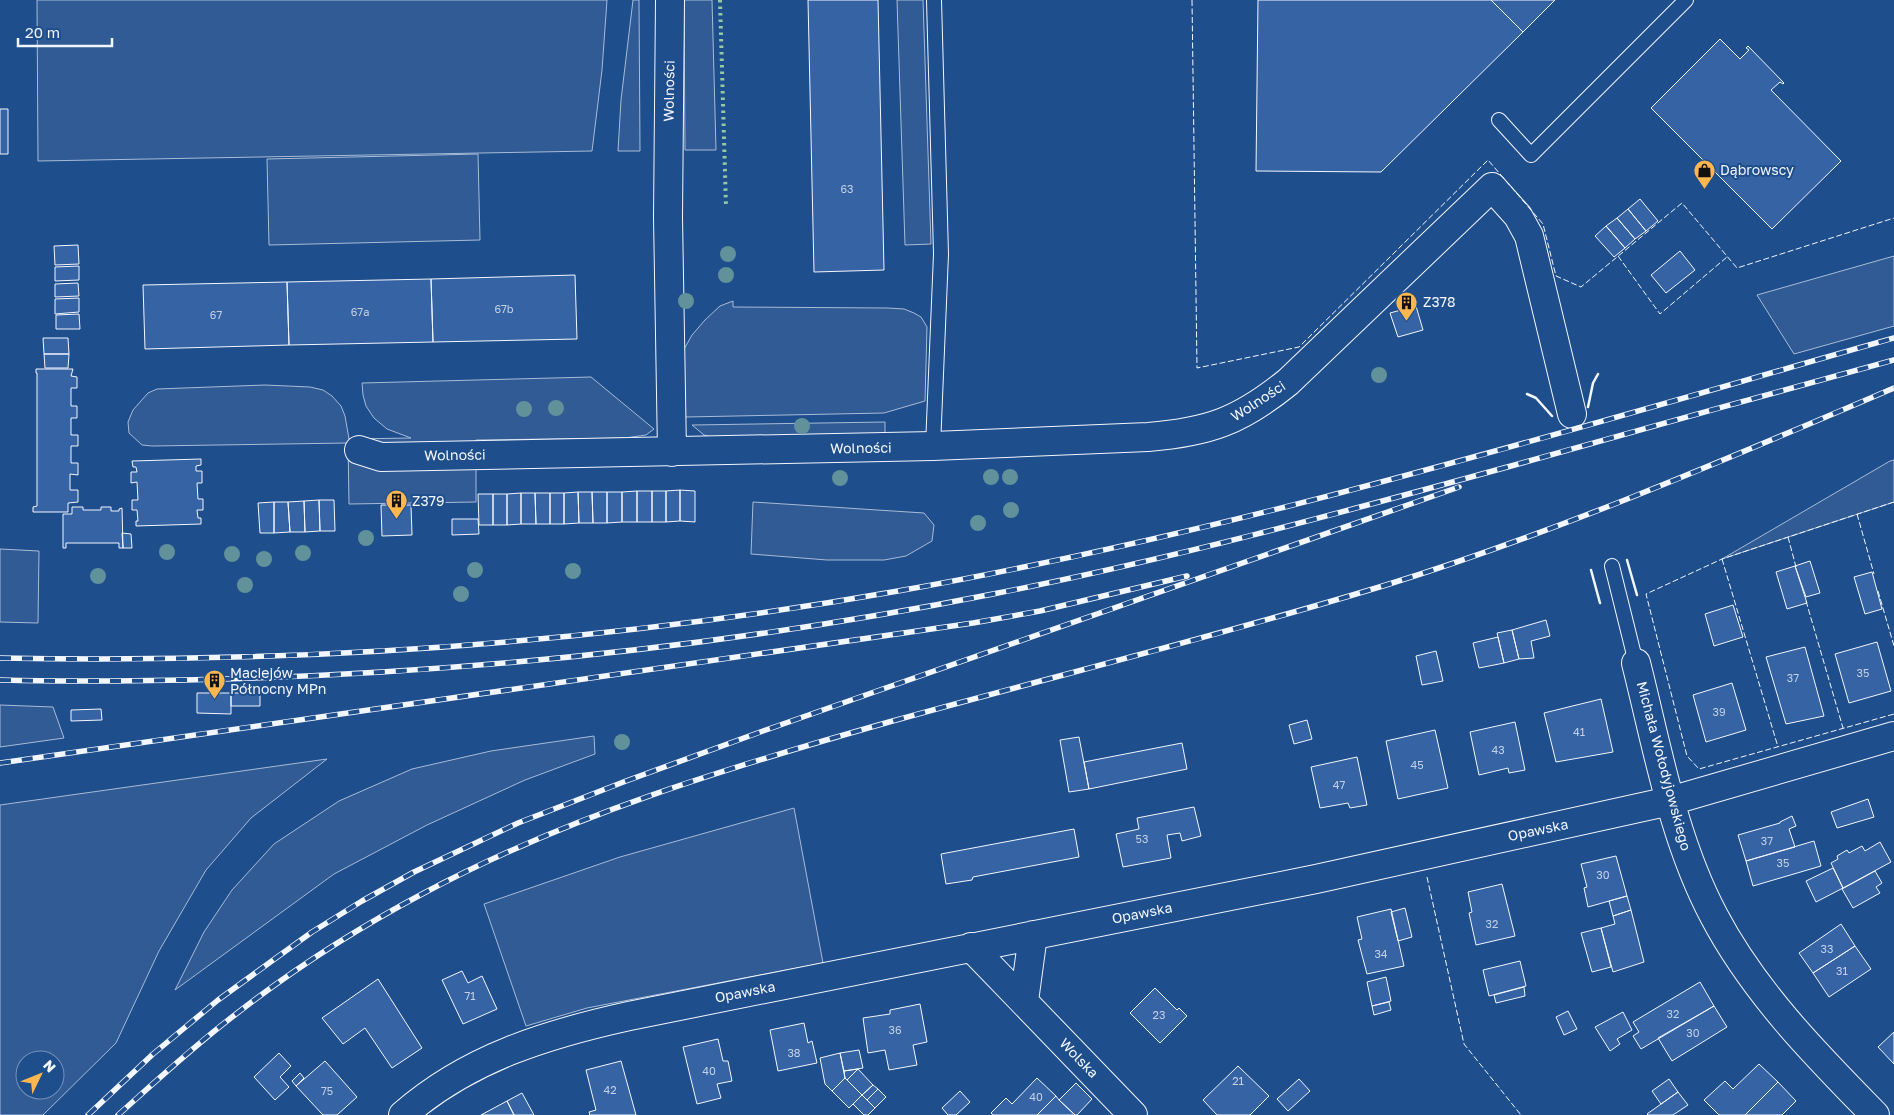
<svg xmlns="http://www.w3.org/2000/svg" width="1894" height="1115" font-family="'Golos Text',sans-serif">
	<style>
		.built { fill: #305b95; stroke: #a8bbd7; fill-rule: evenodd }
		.building { fill: #3563a3; stroke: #f2f6ff }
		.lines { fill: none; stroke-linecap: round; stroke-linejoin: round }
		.service-casing { stroke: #f2f6ff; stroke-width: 16 }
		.minor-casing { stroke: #f2f6ff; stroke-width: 30 }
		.service { stroke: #1f4e8c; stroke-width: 14 }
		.minor { stroke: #1f4e8c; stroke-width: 28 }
		.rail-casing { stroke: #f2f6ff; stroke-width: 5.5 }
		.rail { stroke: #1f4e8c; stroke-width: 4; stroke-dasharray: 11; stroke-linecap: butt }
		.hedge { stroke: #97c8a6; stroke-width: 4; stroke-dasharray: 2.5 4; stroke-linecap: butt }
		.fence { stroke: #f2f6ff; stroke-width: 1; stroke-dasharray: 6 2.5; stroke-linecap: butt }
		.wall { stroke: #f2f6ff; stroke-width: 2.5 }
		.tree { fill: #61919a }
		.labels { text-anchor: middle; stroke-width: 4; stroke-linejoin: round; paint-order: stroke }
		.number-label { font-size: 11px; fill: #c3d1e8 }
		.street-label { font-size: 14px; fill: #f2f6ff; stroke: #1f4e8c }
		.poi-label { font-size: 14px; fill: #f2f6ff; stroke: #1f4e8c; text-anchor: start }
	</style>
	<rect width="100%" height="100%" fill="#1f4e8c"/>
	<path class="built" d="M37,0H607L602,70L592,151L38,161Z
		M633,0H639L640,151H618L621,100Z
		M684,0H712L716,150H685Z
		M897,0H923L931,244L905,245Z
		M478,154L480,240L269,245L267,159Z
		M1894,256V326L1794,354L1757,295Z
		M733,301V307L888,308L904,309L914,313L921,317L927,327L925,401L884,413L686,417L682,406L683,351L692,335L705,320L720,306Z
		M591,377L654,429L646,435L625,438L476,440V502L349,504L348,443L152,446L142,445L129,433L128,422L133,410L148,393L157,389L265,385L310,387L323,390L332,396L341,406L345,416L349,439L411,438L387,429L374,418L366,406L363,395L362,383Z
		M885,422V435L715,438L704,435L692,425Z
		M1894,460V502L1722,559L1890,461Z
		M753,502L924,513L934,525L932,541L906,556L884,560H827L751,554Z
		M0,549L39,551L38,623L0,622Z
		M0,705L53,707L64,738L0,747Z
		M594,736L595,754L525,780L427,825L334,874L175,990L204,932L232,890L274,844L339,801L412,769L491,751Z
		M327,759L251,818L206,870L159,951L116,1043L43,1115H0V805ZM25,1060H55V1090H25Z
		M794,808L823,963L587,1008L526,1026L484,904L620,857Z"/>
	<path class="building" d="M808,0H878L884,270L814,272Z
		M1258,0H1491L1523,32L1381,172L1256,171Z
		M1491,0H1555L1523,32Z
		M1720,39L1740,59L1749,50L1746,48L1748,46L1784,83L1783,84L1780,82L1771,90L1841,161L1772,229L1651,108Z
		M0,109H8V154H0Z
		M1640,199L1658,221L1646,231L1628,209Z
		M1628,209L1646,231L1635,239L1617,218Z
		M1617,218L1635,239L1625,248L1606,226Z
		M1606,226L1625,248L1614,257L1595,236Z
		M78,245L79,264L55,265L54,246Z
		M1680,251L1695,270L1666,293L1651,275Z
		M79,266V280L55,281V267Z
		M575,275L577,339L433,342L431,279Z
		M431,279L433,342L289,345L287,282Z
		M287,282L289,345L145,349L143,285Z
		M78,283L79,296L55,297V284Z
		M79,298V312L55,314V299Z
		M1416,306L1423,330L1398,337L1390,313Z
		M79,314L80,329H56V315Z
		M43,338H68L69,354H44Z
		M44,354H69L68,368H45Z
		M36,369H73L71,376L77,377V388H71V406H77V418H71V435H78V446H71V463H78V475L70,474V490H78V502L68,503V512H33V507L37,506V373H36Z
		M201,459V465L196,466V471H202V483H197L198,499H203V510H197L198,518H201V524L136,526V521H138L137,510H132V500H138L137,482L131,483V472H137L136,467H133L132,461Z
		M680,490V521L666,522V491Z
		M680,490L695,491V522L680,521Z
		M637,491V522H622V492Z
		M637,491H652V522H637Z
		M652,491H666V522H652Z
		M578,492L579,523L564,524V493Z
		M578,492H592L593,523H579Z
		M592,492H607V523H593Z
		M607,492H622V522L607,523Z
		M521,493H535L536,524H521Z
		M521,493V524L507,525V494Z
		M535,493H550V524H536Z
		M550,493H564V524H550Z
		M478,494H493V525H479Z
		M493,494H507V525H493Z
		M319,500H334L335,531H320Z
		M319,500L320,531L305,532L304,501Z
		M304,501L305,532H290L288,502Z
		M274,502V533H260L258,503Z
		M274,502H288L290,532L274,533Z
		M381,505H411L412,535L382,536Z
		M72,507H83V510H101V507H111V511H119V509L122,508L123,548H119V543H66V548H63V514H72Z
		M452,519H478L479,534L452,535Z
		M122,533L131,534L132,548H123Z
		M1810,561L1820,593L1806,597L1795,566Z
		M1795,566L1807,603L1787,609L1776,572Z
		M1872,572L1882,609L1865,614L1854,577Z
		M1733,605L1743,637L1714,646L1705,614Z
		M1546,620L1550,636L1531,641L1534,658L1519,659L1512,630Z
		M1512,630L1519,659L1504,663L1497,633Z
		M1498,637L1504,663L1479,668L1473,643Z
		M1877,642L1891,691L1849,703L1835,654Z
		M1805,647L1824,716L1786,724L1766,657Z
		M1436,651L1443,681L1422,685L1416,656Z
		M1732,683L1746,730L1706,742L1693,695Z
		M197,693H231V714L197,713Z
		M231,693H260V706H231Z
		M1601,699L1613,752L1556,762L1544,713Z
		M101,709L102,720L71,721V710Z
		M1307,720L1312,739L1294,744L1289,725Z
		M1515,722L1525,770L1509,773L1508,768L1479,775L1470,732Z
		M1435,730L1448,788L1398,799L1386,741Z
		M1079,737L1089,789L1069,792L1060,740Z
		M1182,743L1187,769L1089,789L1084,762Z
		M1357,757L1367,805L1350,808L1348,803L1320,808L1311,767Z
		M1868,799L1874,817L1837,828L1831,812Z
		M1194,807L1201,836L1182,841L1180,833L1167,835L1171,858L1123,867L1116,834L1139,829L1137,818Z
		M1792,816L1796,826L1789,829L1795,847L1746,861L1738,835L1780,823V822Z
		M1074,829L1079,857L973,877L972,880L946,884L941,854Z
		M1814,841L1821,866L1753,886L1746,861Z
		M1880,842L1891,862L1843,888L1831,863L1838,859L1837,856L1847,850L1849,853L1862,846L1865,851Z
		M1616,856L1627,896L1588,907L1584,888L1587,887L1581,864Z
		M1833,868L1843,888L1816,902L1806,881Z
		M1875,871L1882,883L1876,887L1880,893L1853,908L1842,889Z
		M1502,884L1515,936L1476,945L1469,913L1472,912L1468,892Z
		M1627,896L1631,910L1613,916L1609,901Z
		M1405,908L1412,937L1398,941L1391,912Z
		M1391,909L1404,966L1367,974L1358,940L1362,939L1357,917Z
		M1631,910L1644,962L1613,972L1601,928L1615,924L1613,916Z
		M1841,924L1855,946L1813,973L1799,953Z
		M1601,928L1611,967L1592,972L1581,933Z
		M1855,946L1871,969L1829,997L1813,973Z
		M1520,961L1526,986L1489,996L1483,970Z
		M462,971L468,983L482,976L497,1009L463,1024L442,980Z
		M1386,977L1391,1001L1372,1006L1367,982Z
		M378,979L422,1048L392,1068L365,1028L343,1044L322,1018Z
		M1700,982L1714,1006L1641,1049L1633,1036L1639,1032L1633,1022Z
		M1524,987L1525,996L1496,1003L1494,995Z
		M1155,988L1177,1010L1179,1008L1187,1016L1160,1043L1130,1013Z
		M1389,1002L1391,1010L1374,1015L1372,1006Z
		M920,1004L927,1042L913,1045L917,1065L889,1070L885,1050L868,1053L863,1018L890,1014V1010Z
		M1714,1006L1727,1027L1672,1061L1658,1038Z
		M1568,1011L1577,1029L1564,1035L1556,1017Z
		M1623,1012L1632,1030L1617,1039L1620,1044L1610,1051L1595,1027Z
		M804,1023L808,1043L812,1041L817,1063L778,1071L770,1030Z
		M1894,1032V1064L1878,1047Z
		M718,1039L723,1061H728L732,1081L717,1084L721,1098L697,1104L683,1047Z
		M859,1050L863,1068L844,1071L840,1053Z
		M279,1053L291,1066L280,1077L289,1087L275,1100L254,1077Z
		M840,1053L845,1078L832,1091L825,1084L820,1058Z
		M325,1061L357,1097L337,1115H323L296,1086Z
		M621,1061L636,1115H590L589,1112L596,1110L586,1070Z
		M1759,1064L1778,1082L1745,1115H1719L1704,1100L1725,1081L1733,1089Z
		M1238,1066L1269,1096L1250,1115H1217L1203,1100Z
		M858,1069L847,1080L845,1078L844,1071Z
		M858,1069L873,1085L862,1095L847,1080Z
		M300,1073L304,1078L296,1086L292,1081Z
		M845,1078L862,1095L849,1108L832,1091Z
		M1037,1078L1056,1096L1037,1115H993L991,1113L1006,1098L1012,1104Z
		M1299,1079L1310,1091L1288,1111L1277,1099Z
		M1669,1079L1678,1092L1661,1104L1652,1091Z
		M1778,1082L1796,1101L1782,1115H1745Z
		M1076,1083L1092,1099L1077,1115H1075L1059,1100Z
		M873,1085L878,1089L867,1100L862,1095Z
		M878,1089L886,1097L875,1108L867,1100Z
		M960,1091L970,1102L956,1115H948L942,1108Z
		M1678,1092L1688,1105L1673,1115H1648L1647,1114Z
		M522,1093L534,1115H514L507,1101Z
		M862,1095L875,1108L868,1115H864L853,1104Z
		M1056,1096L1059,1100L1075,1115H1037Z
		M507,1101L514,1115H481Z"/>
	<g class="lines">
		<defs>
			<path id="service" d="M1499,120L1531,155L1686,0
				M933,446L941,254L934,0
				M1612,566L1636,663"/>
			<path id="minor" d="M670,0L668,217L672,452
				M359,450L381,457L933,446L1148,437C1209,432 1240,421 1288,382L1492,187L1518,216L1529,236L1572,414
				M1636,663C1657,746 1673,839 1714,916C1754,992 1815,1054 1875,1115
				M971,947L1133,1115
				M1024,1001L1033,935
				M403,1115C468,1058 547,1034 629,1016L1316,879L1670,801L1894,736"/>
		</defs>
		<use href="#service" class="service-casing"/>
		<use href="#minor" class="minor-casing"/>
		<use href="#service" class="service"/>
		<use href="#minor" class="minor"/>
		<defs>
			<path id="rail" d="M0,658C300,664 603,643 898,591C1236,532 1565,431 1894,338
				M0,680C74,682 149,681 223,679C481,672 740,644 993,594C1168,560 1340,513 1511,466C1639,430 1766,395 1894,360
				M0,763L973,623L1040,611L1187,576
				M88,1115L153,1054L218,1000L312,932L362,901L414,872L518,823L626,781L763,731L1459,487
				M118,1115C156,1081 195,1045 236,1014C295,968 358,928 424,893C570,815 730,767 889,722C1055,676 1222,635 1386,585C1560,531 1727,459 1894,388"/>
		</defs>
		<use href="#rail" class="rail-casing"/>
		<use href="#rail" class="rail"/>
		<path class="hedge" d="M720,0L726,207"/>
		<path class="fence" d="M1192,0L1197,368L1299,347L1488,160L1543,224L1556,276L1581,287L1682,203L1737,268L1894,218
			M1618,256L1660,314L1727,257
			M1894,502L1722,559L1646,594L1687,756L1699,769L1894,714
			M1857,514L1874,574
			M1788,537L1796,567
			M1722,559L1778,747
			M1878,591L1894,646
			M1806,601L1843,728
			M1427,877L1464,1044L1521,1115"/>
		<path class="wall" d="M1527,394L1536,398L1552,416
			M1588,407L1593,383L1598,374
			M1627,560L1637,595
			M1591,570L1600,603"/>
	</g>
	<g class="tree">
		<circle cx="728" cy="254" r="8"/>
		<circle cx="726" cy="275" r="8"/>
		<circle cx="686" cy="301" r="8"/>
		<circle cx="1379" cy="375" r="8"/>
		<circle cx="556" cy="408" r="8"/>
		<circle cx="524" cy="409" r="8"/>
		<circle cx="802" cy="426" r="8"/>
		<circle cx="991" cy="477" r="8"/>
		<circle cx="1010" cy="477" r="8"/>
		<circle cx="840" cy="478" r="8"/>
		<circle cx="1011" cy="510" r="8"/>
		<circle cx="978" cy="523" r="8"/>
		<circle cx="366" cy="538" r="8"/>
		<circle cx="167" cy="552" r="8"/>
		<circle cx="303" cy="553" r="8"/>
		<circle cx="232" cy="554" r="8"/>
		<circle cx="264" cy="559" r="8"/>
		<circle cx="475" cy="570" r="8"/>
		<circle cx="573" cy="571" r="8"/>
		<circle cx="98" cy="576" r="8"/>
		<circle cx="245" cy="585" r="8"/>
		<circle cx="461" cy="594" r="8"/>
		<circle cx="622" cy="742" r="8"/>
	</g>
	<defs>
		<symbol id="shop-pin" viewBox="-11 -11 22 30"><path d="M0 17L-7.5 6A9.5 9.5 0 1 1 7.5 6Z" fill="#ffb74d" stroke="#1f4e8c"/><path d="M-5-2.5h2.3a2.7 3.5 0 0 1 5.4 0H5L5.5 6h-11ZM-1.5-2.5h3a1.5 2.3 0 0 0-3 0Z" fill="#111"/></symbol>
		<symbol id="building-pin" viewBox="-11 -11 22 30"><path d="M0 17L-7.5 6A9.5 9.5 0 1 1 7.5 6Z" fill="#ffb74d" stroke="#1f4e8c"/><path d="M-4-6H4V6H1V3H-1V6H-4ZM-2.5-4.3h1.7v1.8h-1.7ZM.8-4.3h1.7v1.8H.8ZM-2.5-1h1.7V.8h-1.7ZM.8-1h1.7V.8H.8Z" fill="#111"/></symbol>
	</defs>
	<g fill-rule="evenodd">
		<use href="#shop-pin" x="1692" y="158" width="25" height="34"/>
		<use href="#building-pin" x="1394" y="290" width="25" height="34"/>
		<use href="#building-pin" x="384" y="488" width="25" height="34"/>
		<use href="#building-pin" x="202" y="668" width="25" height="34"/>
	</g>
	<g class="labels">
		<g class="number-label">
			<text x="847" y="193">63</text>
			<text x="504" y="313">67b</text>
			<text x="360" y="316">67a</text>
			<text x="216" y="319">67</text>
			<text x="1863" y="677">35</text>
			<text x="1793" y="682">37</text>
			<text x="1719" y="716">39</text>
			<text x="1579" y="736">41</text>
			<text x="1498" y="754">43</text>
			<text x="1417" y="769">45</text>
			<text x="1339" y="789">47</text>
			<text x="1142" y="843">53</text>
			<text x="1767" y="845">37</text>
			<text x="1783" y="867">35</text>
			<text x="1603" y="879">30</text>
			<text x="1492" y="928">32</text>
			<text x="1827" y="953">33</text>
			<text x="1381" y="958">34</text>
			<text x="1842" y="975">31</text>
			<text x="470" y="1000">71</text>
			<text x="1673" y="1018">32</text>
			<text x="1159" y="1019">23</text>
			<text x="895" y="1034">36</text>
			<text x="1693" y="1037">30</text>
			<text x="794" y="1057">38</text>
			<text x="709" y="1075">40</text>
			<text x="1238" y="1085">21</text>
			<text x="610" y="1094">42</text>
			<text x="327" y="1095">75</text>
			<text x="1036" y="1101">40</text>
		</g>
		<g class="street-label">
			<text transform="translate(669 91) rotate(-89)" y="5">Wolności</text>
			<text transform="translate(1258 401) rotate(-33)" y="5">Wolności</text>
			<text transform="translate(861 448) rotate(-1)" y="5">Wolności</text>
			<text transform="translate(455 455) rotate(-1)" y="5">Wolności</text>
			<text transform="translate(1664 766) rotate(75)" y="5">Michała Wołodyjowskiego</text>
			<text transform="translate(1538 830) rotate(-12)" y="5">Opawska</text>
			<text transform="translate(1142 913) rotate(-11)" y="5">Opawska</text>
			<text transform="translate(745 992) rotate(-11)" y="5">Opawska</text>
			<text transform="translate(1079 1058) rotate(46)" y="5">Wolska</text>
		</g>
		<g class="poi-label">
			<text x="1720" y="175">Dąbrowscy</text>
			<text x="1423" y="307">Z378</text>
			<text x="412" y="506">Z379</text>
			<text x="230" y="678">Maciejów<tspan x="230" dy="16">Północny MPn</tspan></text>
		</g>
	</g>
	<g transform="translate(40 1075) rotate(47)"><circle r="24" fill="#1f4e8c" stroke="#7391ba"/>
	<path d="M0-4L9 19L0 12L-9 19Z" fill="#ffb74d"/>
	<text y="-8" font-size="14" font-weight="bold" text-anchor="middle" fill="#f2f6ff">N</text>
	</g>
	<path d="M18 38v8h94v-8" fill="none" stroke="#f2f6ff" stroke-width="2.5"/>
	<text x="25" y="38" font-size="15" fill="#f2f6ff" stroke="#1f4e8c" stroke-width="4" paint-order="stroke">20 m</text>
</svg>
